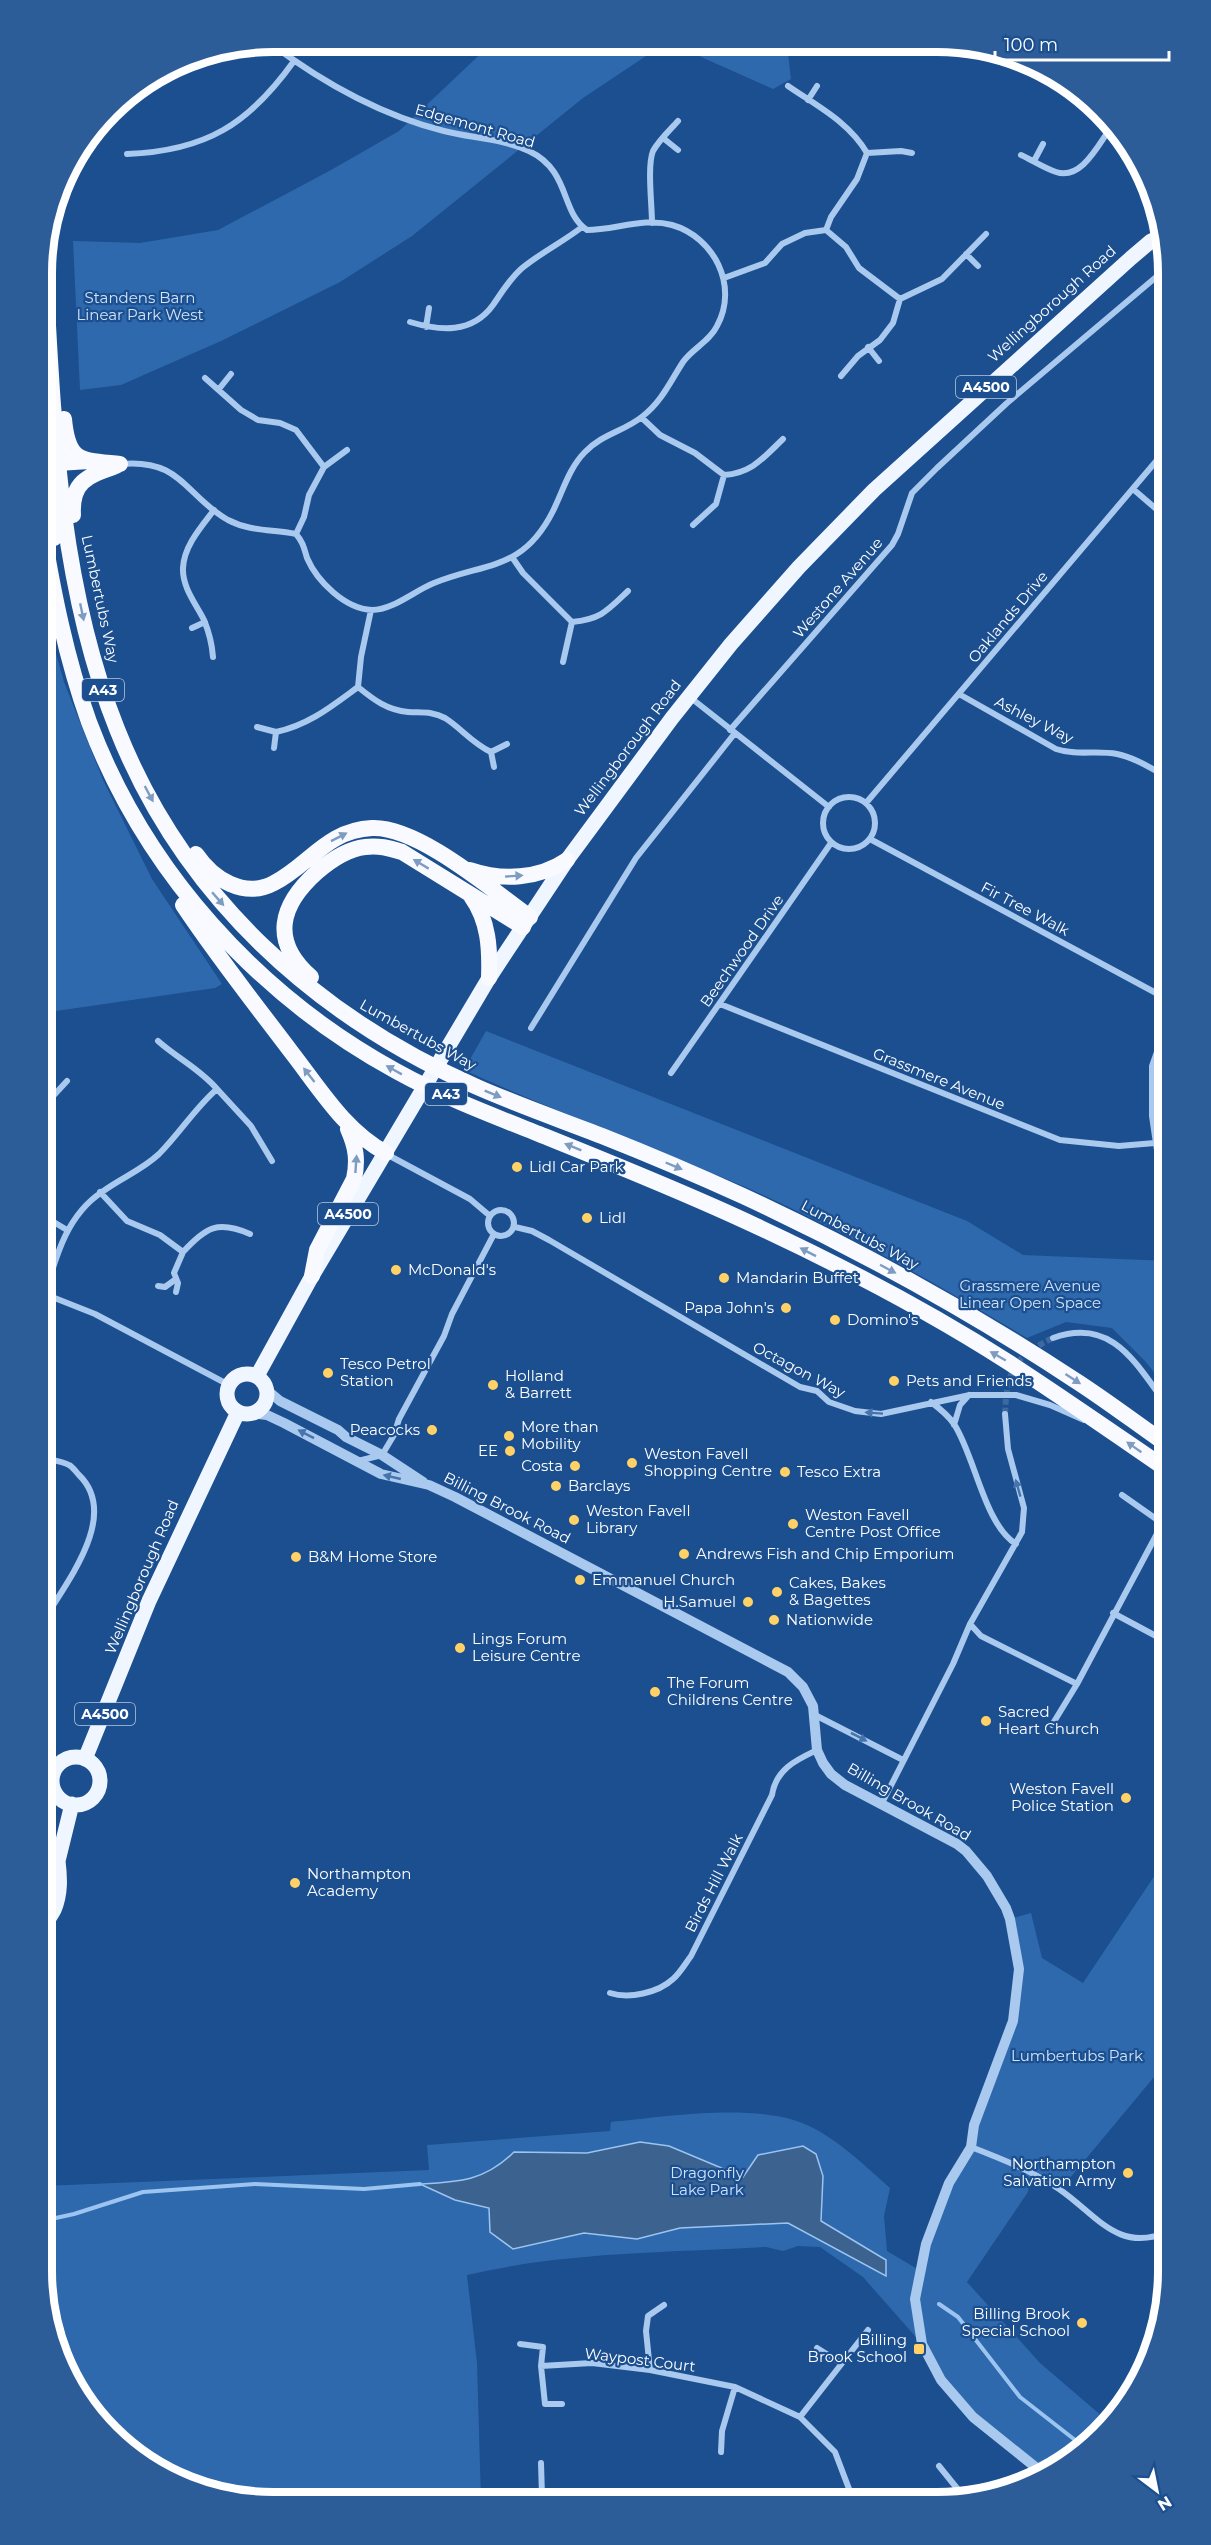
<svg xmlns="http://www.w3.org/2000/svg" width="1211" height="2545" font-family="Montserrat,sans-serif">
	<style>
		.green { fill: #2e69ad }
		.water { fill: #3c6290; stroke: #9cc4f0; stroke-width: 1.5 }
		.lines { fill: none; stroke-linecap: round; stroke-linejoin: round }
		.stream { stroke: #9cc4f0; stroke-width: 4 }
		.minor-tunnel { stroke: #3d69a0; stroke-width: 6; stroke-dasharray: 6 3; stroke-linecap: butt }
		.minor { stroke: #a9c9ee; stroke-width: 6 }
		.tertiary { stroke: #a9c9ee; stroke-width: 10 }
		.primary { stroke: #f0f6ff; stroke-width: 15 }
		.trunk { stroke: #f8faff; stroke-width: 16 }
		.oneway { fill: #7e9cc1 }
		.oneway2 { fill: #4674ac }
		.poi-dot { fill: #ffd166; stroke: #1b4f8f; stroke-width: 2 }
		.labels { text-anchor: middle; stroke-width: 4.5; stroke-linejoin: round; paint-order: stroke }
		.shield { fill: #1b4f8f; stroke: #bbcadd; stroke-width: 1.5 }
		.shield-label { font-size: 14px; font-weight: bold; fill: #fff }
		.street-label { font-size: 15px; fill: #fff; stroke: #1b4f8f }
		.park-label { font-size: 15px; fill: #cfe3fa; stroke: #1b4f8f }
		.poi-label { font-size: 15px; fill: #fff; stroke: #1b4f8f; text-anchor: start }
		.rim { fill: none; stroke: #fff; stroke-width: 8 }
	</style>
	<rect width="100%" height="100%" fill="#1b4f8f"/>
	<path class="green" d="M492,43L664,44L583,98L412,236L340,282L221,341L121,385L80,390L73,241L140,243L218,230L331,170L399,131Z
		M672,44L787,45L791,79L773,89Z
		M42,604L64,682L103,780L152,879L222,984L215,988L42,1013Z
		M486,1031L967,1221L1023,1255L1169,1261V1391L1145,1361L1112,1328L1066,1322L1027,1338C937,1284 846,1232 750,1189C655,1148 558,1113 464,1070Z
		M1169,1854V2059L1060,2190L1031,2173L1028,2192L967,2282L1040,2363L1110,2423L1066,2464L1044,2474L973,2417L922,2344L863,2277L820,2247L798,2246L783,2251L766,2247C666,2253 565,2252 467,2275L477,2363L481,2500L229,2499L172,2479L121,2445L81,2400L50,2332L42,2271V2186L429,2170L427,2145L610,2131L611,2122C664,2117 752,2103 802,2123C835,2136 864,2165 890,2188L884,2216L887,2251L919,2270L926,2244L971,2147L1013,2021L1019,1969L1010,1919L1031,1913L1042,1958L1083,1983Z"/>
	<path class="water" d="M640,2142L669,2146L743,2177L758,2155L803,2146L816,2154L823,2176L821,2221L886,2260V2276L788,2223L680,2228L637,2239L584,2233L513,2249L490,2232L489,2208L455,2200L420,2184C459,2182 485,2181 514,2152L587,2153Z"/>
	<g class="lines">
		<path class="stream" d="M42,2221L74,2214L143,2192L255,2184L364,2189L420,2184
			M939,2304L958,2317L1020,2397L1084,2447"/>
		<path class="minor-tunnel" d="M1005,1414C1007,1371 1013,1357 1053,1338"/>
		<path class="minor" d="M808,100L817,86
			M663,138L678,150
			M867,153L901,151L912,153
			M127,154C206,151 249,124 294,61
			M1021,155C1032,160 1044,168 1056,172C1082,181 1099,143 1112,126
			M1034,161L1043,144
			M652,223C652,205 647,166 653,151C659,140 670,130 678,121
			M826,230L846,247L859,268L900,299L942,279L986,234
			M966,254L978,266
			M724,278L765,263L782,244L805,233L826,230L831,217L857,179L867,153C849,122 817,106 788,86
			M410,322C440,331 472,334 493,305C502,292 509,280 521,269C540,253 563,242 582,227
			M426,327L429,308
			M868,347L879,361
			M841,376L858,356L880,340L893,323L900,299
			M205,378L241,410L258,420L280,423L296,430L324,467L309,495L304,517L296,534
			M219,389L231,374
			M642,418L660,435L695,453L724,475C752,473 763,458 783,439
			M120,464C182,458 185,496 228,520C251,532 272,529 296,534C303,542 304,548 307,558C317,581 345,609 372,610C393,610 414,591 434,583C486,562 523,571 553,511C563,491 569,468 585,452C602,434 625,431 643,416C662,401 670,382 683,362C692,349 710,341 717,326C739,286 714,237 672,225C644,217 615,230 587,230C560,212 571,171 529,151C504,139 471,138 444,131C380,115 323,83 270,43
			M324,467L347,450
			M1133,489L1169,520
			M693,525L716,504L724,475
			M512,557L523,573L572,622C601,619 607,611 628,591
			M371,610L361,657L358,687C374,700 387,710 408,712C421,713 432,711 445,718C461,728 472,743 491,752L507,744
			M192,628L205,622
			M213,657C212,644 209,632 204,620C196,604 182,587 183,568C184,546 201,527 214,510
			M563,662L572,622
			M959,694L1056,749C1077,756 1096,750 1117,754C1136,758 1152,769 1169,778
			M691,698L829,807
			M257,727L276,732
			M730,730L892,545L898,534L912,493L937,468L1007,403L1168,267
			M274,748L276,732C309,725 332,706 358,687
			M491,752L494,767
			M823 823a26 26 0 1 1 52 0a26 26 0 1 1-52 0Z
			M866,803L1169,446
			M870,839L1169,1000
			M720,1004L1060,1140L1119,1146L1155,1143
			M531,1028L636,858L735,733
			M158,1041C177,1058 200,1069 217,1089
			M671,1073L831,843
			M42,1108L67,1081
			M388,1155L470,1199L490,1216
			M100,1192L127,1221L160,1235L183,1252C206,1227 218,1220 250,1234
			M488 1223a13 13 0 1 1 26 0a13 13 0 1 1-26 0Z
			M42,1215L67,1230
			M515,1227L532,1231L549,1240L800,1387L817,1391L829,1402L855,1411L881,1414L970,1395H1016L1050,1405L1084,1420
			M1169,1232L1152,1116V1066L1169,1018
			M158,1286L165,1287L176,1279
			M176,1292L178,1283L174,1273L183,1252
			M42,1293L95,1314L229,1385
			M45,1294C56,1256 67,1215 102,1192C121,1178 142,1170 159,1154C180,1133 195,1108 217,1089L251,1126L272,1161
			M1053,1338C1114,1316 1137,1366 1169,1408
			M931,1402C939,1408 948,1415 954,1424C975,1456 984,1524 1016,1544
			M954,1425L960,1405L969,1395
			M358,1461L382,1455L394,1435L399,1419L444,1336L452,1314L494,1234
			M1113,1613L1169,1643
			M42,1623C65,1584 121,1516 79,1475C76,1472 73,1467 69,1465C62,1461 50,1460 42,1458
			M970,1624L981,1636L1077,1684
			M815,1715L903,1760
			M1052,1725L1077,1684L1159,1530V1521L1122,1495
			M882,1803L953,1664L970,1624L1022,1532L1024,1508L1008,1449L1005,1414
			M610,1993C629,1999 658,1993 673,1979C680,1973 685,1964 691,1956L772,1795C776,1769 796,1760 817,1750
			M971,2147C1002,2159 1032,2171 1059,2189C1097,2215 1117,2253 1168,2232
			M520,2344L543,2347L541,2366L545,2404H562
			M817,2348L841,2363
			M541,2366L592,2363L650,2370L735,2387L800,2417L835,2452L854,2502
			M650,2370L646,2331L648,2316L664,2305
			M800,2417L868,2330
			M721,2452L722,2431L735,2387
			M541,2463L542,2496L562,2495L582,2501
			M939,2466L960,2492L971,2499
			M951,2501L960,2492
			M828,2502L850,2493"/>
		<path class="tertiary" d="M267,1390L280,1401L338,1430L346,1437L382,1455L423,1482
			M251,1413L267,1415L284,1423L381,1474L429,1485L455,1497L788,1672L803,1687L813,1706L817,1750L823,1763L831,1774L845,1785L957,1844L966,1851L987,1876L1006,1908L1010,1919L1019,1969L1013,2021L974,2125L971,2147L949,2183L926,2244L915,2299L922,2344L941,2380L973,2417L1044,2474
			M42,1777L52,1779"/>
		<path class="primary" d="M227 1394a20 20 0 1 1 40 0a20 20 0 1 1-40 0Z
			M257,1376L312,1276L489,978L567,860L672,718L731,644L799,567L874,490L1131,258L1151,241L1164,235
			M52 1781a24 24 0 1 1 48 0a24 24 0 1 1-48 0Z
			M85,1759L149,1601L238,1412
			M42,1902L48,1877L58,1861L72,1804
			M42,1932C44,1923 50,1918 54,1910C61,1894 60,1877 58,1861"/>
		<path class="trunk" d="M44,252C53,411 57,579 117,729C183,896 315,1016 477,1087C518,1105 561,1120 602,1136C650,1155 697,1175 743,1196C857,1249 968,1310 1073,1379C1106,1400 1137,1424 1169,1446
			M64,419C68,463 81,460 120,464
			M73,515C71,481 88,476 116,466
			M42,525C53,592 66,658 89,722C145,871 257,995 396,1071C441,1096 491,1115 539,1134C611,1163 684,1192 754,1225C838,1264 930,1312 1008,1362C1062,1397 1115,1434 1169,1471
			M54,538L47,482L48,471L58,463L89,461
			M196,854C213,879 244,899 274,883C309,865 327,830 372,828C418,826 492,890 530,917
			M470,870C502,881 539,879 567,860
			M471,896C489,921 490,949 489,978
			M183,905C217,956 255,1004 292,1053C320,1089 345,1131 386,1153
			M311,977C270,941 280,905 317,872C331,860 347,849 365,847C378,845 389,848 402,852L523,927
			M312,1276L317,1250L354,1179C358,1160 356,1147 348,1129"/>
	</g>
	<defs><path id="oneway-solid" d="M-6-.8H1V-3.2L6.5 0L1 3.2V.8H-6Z" transform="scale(1.5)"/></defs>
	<g class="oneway">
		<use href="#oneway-solid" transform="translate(82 612) rotate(78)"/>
		<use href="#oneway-solid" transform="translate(149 794) rotate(62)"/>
		<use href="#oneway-solid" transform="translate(339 837) rotate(-27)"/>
		<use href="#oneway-solid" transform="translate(421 864) rotate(-149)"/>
		<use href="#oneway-solid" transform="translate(514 876) rotate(-4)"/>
		<use href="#oneway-solid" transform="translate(218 899) rotate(49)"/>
		<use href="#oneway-solid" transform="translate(394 1070) rotate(-151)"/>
		<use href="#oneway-solid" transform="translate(309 1075) rotate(-128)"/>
		<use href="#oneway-solid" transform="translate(493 1094) rotate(22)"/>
		<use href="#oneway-solid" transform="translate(573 1147) rotate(-158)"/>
		<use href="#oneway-solid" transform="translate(356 1164) rotate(-86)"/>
		<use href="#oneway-solid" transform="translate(674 1166) rotate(23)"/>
		<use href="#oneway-solid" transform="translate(808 1252) rotate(-153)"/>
		<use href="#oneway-solid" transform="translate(888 1269) rotate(28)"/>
		<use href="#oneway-solid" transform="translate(998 1356) rotate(-150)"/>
		<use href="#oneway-solid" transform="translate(1073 1379) rotate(33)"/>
		<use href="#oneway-solid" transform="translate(1134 1447) rotate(-145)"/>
	</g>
	<g class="oneway2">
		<use href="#oneway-solid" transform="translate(874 1413) rotate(-176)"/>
		<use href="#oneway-solid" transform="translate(306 1434) rotate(-153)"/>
		<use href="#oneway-solid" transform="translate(392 1477) rotate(-167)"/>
		<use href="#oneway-solid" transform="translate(1018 1488) rotate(-106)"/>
		<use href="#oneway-solid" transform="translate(859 1737) rotate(27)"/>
	</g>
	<g class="poi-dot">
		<circle cx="517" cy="1167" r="6"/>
		<circle cx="587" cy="1218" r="6"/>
		<circle cx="396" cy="1270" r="6"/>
		<circle cx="724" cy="1278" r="6"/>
		<circle cx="786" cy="1308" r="6"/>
		<circle cx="835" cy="1320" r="6"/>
		<circle cx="328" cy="1373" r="6"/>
		<circle cx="894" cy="1381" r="6"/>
		<circle cx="493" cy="1385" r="6"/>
		<circle cx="432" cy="1430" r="6"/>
		<circle cx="509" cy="1436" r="6"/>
		<circle cx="510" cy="1451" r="6"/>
		<circle cx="632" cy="1463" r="6"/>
		<circle cx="575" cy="1466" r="6"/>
		<circle cx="785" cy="1472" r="6"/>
		<circle cx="556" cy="1486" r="6"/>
		<circle cx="574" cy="1520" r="6"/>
		<circle cx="793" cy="1524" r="6"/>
		<circle cx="684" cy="1554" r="6"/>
		<circle cx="296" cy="1557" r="6"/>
		<circle cx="580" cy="1580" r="6"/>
		<circle cx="777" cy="1592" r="6"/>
		<circle cx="748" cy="1602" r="6"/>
		<circle cx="774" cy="1620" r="6"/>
		<circle cx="460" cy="1648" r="6"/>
		<circle cx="655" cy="1692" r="6"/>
		<circle cx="986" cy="1721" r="6"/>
		<circle cx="1126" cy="1798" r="6"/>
		<circle cx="295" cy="1883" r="6"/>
		<circle cx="1128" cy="2173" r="6"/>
		<circle cx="1082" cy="2323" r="6"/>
		<rect x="913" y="2343" width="12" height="12" rx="3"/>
	</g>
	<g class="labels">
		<g class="shield">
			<rect x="956" y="376" width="60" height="22" rx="4.5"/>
			<rect x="82" y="679" width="42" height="22" rx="4.5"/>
			<rect x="425" y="1083" width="42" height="22" rx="4.5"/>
			<rect x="318" y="1203" width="60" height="22" rx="4.5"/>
			<rect x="75" y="1703" width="60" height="22" rx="4.5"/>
		</g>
		<g class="shield-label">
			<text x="986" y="392">A4500</text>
			<text x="103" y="695">A43</text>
			<text x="446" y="1099">A43</text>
			<text x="348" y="1219">A4500</text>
			<text x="105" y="1719">A4500</text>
		</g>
		<g class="street-label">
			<text transform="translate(475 126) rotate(16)" y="5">Edgemont Road</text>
			<text transform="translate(1052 304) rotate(-42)" y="5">Wellingborough Road</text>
			<text transform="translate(838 588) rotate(-49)" y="5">Westone Avenue</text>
			<text transform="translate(100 599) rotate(78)" y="5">Lumbertubs Way</text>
			<text transform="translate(1008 617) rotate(-50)" y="5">Oaklands Drive</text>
			<text transform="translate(1034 720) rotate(27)" y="5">Ashley Way</text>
			<text transform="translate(628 748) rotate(-53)" y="5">Wellingborough Road</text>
			<text transform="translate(1025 909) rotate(28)" y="5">Fir Tree Walk</text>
			<text transform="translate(742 951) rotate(-55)" y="5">Beechwood Drive</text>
			<text transform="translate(418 1035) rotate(29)" y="5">Lumbertubs Way</text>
			<text transform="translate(939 1079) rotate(22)" y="5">Grassmere Avenue</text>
			<text transform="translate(860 1235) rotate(28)" y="5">Lumbertubs Way</text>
			<text transform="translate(799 1370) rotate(28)" y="5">Octagon Way</text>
			<text transform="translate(507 1508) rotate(27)" y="5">Billing Brook Road</text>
			<text transform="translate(142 1577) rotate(-67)" y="5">Wellingborough Road</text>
			<text transform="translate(909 1802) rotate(30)" y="5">Billing Brook Road</text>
			<text transform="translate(714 1883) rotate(-63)" y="5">Birds Hill Walk</text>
			<text transform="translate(640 2360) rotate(7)" y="5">Waypost Court</text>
		</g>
		<g class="park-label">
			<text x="140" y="303">Standens Barn<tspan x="140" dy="17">Linear Park West</tspan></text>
			<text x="1030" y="1291">Grassmere Avenue<tspan x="1030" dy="17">Linear Open Space</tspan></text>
			<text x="1077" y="2061">Lumbertubs Park</text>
			<text x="707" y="2178">Dragonfly<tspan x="707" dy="17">Lake Park</tspan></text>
		</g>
		<g class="poi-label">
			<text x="529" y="1172">Lidl Car Park</text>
			<text x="599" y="1223">Lidl</text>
			<text x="408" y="1275">McDonald's</text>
			<text x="736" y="1283">Mandarin Buffet</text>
			<text x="774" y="1313" text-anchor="end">Papa John's</text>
			<text x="847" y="1325">Domino's</text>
			<text x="340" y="1369">Tesco Petrol<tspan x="340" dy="17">Station</tspan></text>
			<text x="505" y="1381">Holland<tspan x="505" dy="17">&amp; Barrett</tspan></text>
			<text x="906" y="1386">Pets and Friends</text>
			<text x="521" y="1432">More than<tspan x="521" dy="17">Mobility</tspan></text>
			<text x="420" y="1435" text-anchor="end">Peacocks</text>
			<text x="498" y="1456" text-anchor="end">EE</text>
			<text x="644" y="1459">Weston Favell<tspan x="644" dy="17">Shopping Centre</tspan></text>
			<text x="563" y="1471" text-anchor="end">Costa</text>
			<text x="797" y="1477">Tesco Extra</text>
			<text x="568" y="1491">Barclays</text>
			<text x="586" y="1516">Weston Favell<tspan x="586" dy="17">Library</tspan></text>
			<text x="805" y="1520">Weston Favell<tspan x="805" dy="17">Centre Post Office</tspan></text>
			<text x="696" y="1559">Andrews Fish and Chip Emporium</text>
			<text x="308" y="1562">B&amp;M Home Store</text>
			<text x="592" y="1585">Emmanuel Church</text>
			<text x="789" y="1588">Cakes, Bakes<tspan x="789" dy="17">&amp; Bagettes</tspan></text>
			<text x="736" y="1607" text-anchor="end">H.Samuel</text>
			<text x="786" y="1625">Nationwide</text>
			<text x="472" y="1644">Lings Forum<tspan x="472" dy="17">Leisure Centre</tspan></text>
			<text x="667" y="1688">The Forum<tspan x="667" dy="17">Childrens Centre</tspan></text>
			<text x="998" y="1717">Sacred<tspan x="998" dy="17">Heart Church</tspan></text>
			<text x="1114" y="1794" text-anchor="end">Weston Favell<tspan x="1114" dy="17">Police Station</tspan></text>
			<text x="307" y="1879">Northampton<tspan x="307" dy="17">Academy</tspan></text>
			<text x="1116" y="2169" text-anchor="end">Northampton<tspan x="1116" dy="17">Salvation Army</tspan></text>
			<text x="1070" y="2319" text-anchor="end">Billing Brook<tspan x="1070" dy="17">Special School</tspan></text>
			<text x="907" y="2345" text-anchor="end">Billing<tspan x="907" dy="17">Brook School</tspan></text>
		</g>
	</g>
	<path d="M0 0H1211V2545H0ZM273 52H937A221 221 0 0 1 1158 273V2271A221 221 0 0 1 937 2492H273A221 221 0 0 1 52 2271V273A221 221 0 0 1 273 52Z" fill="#2d5d98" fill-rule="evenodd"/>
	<path class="rim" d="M273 52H937A221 221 0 0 1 1158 273V2271A221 221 0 0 1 937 2492H273A221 221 0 0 1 52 2271V273A221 221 0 0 1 273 52Z"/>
	<g transform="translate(1157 2491) rotate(148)" stroke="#1b4f8f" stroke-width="4.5" paint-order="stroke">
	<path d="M0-4.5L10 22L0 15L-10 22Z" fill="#ffffff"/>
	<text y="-9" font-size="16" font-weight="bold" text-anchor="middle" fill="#ffffff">N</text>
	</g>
	<path d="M995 51v9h174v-9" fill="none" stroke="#ffffff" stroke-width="3"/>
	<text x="1004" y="51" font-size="18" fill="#ffffff" stroke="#1b4f8f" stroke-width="4.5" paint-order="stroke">100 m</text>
</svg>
